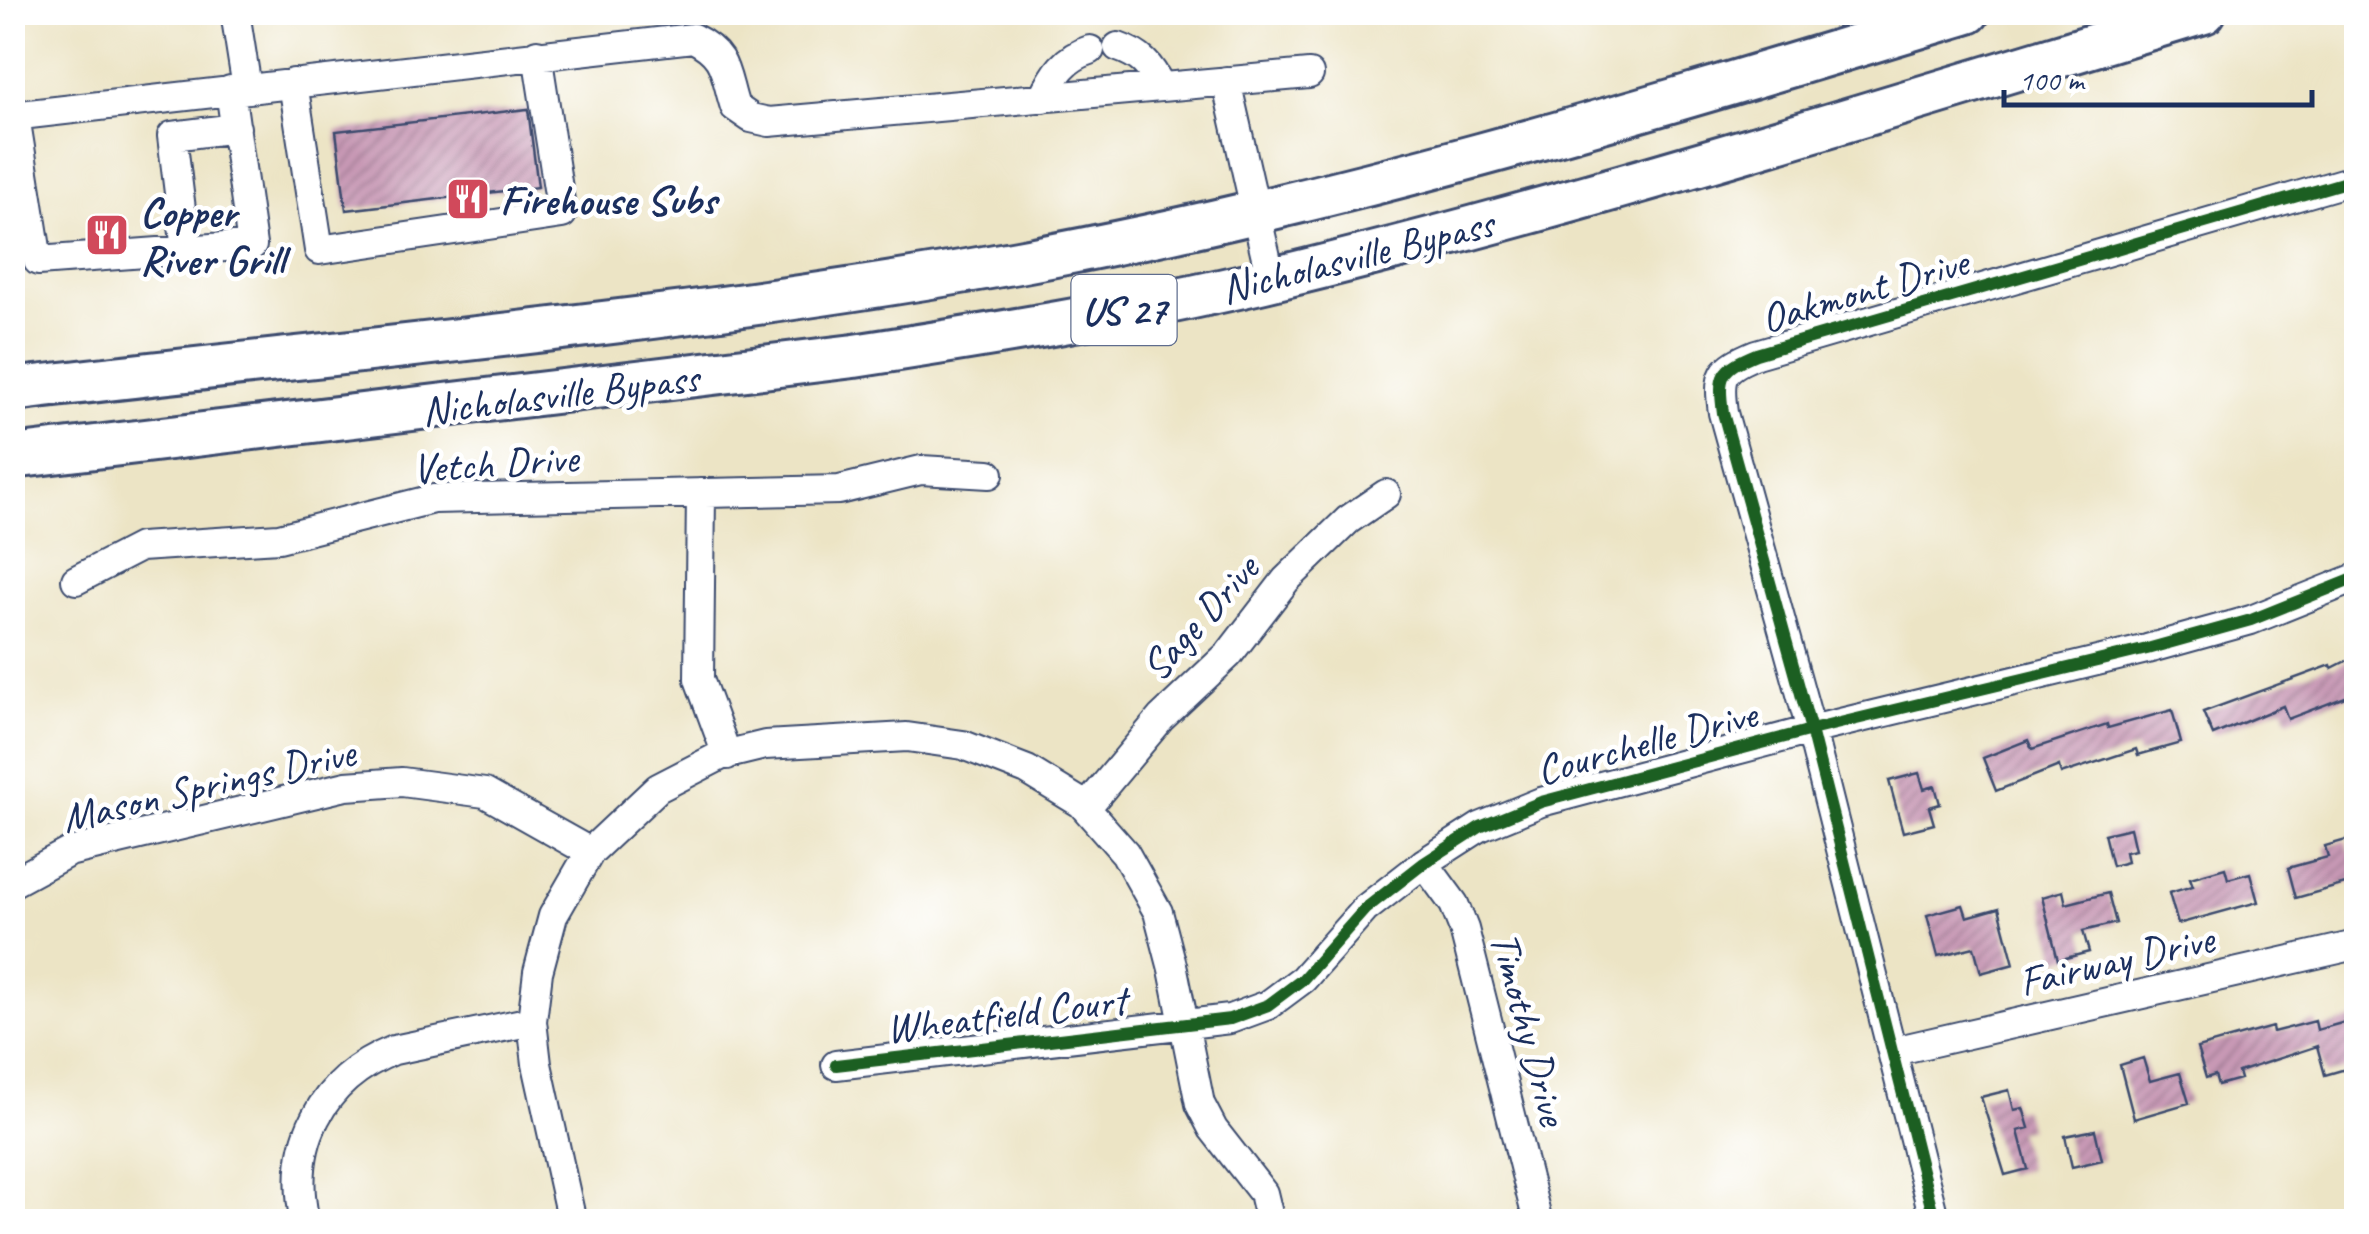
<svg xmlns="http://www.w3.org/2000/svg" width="2369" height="1234" font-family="Caveat,sans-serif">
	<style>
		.building { fill: url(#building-hatch) }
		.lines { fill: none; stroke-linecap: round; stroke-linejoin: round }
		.minor-casing { stroke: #3a4a6d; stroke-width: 32 }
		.highway-casing { stroke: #3a4a6d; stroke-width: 48 }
		.minor { stroke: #fff; stroke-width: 28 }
		.highway { stroke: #fff; stroke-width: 42 }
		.cycleway-casing { stroke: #fff; stroke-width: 19 }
		.cycleway { stroke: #1b5e20; stroke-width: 12 }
		.labels { text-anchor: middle; stroke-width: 9; stroke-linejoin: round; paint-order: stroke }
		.shield { fill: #fff; stroke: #5f6d8e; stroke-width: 2.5 }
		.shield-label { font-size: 40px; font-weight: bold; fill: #1b2f5e }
		.poi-label { font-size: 42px; font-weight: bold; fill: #1b2f5e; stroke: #fff; text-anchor: start }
		.street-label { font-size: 42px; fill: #1b2f5e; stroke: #fff }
	</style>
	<defs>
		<pattern id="building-hatch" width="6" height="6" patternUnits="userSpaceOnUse" patternTransform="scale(2.5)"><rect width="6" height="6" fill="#c899b5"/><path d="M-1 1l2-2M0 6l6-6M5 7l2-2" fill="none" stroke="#a27d96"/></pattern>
	</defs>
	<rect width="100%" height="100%" fill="#fff"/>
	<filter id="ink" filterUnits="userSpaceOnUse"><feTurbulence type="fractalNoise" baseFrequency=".01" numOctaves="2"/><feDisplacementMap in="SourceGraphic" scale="20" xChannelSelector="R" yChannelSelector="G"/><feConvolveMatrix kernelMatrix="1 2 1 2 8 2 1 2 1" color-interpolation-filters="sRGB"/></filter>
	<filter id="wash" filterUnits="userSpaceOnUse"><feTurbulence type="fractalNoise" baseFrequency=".0048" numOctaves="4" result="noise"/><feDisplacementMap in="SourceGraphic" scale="40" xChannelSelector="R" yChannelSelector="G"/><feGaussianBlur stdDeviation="2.25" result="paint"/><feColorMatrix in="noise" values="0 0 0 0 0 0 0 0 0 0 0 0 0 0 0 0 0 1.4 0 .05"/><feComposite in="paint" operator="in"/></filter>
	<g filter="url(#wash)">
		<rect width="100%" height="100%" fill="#ece4c5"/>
		<g id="blocks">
			<path class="building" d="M528,109L538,187L346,210L336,131Z
				M2356,656V693L2288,719L2283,706L2213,735L2203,712L2331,665L2332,668Z
				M2172,710L2181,743L2138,755L2136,749L2061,774L2059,766L1996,791L1983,758L2028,740L2032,749L2107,724L2108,728Z
				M1919,773L1924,789L1935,786L1940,804L1929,807L1934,824L1903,832L1889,781Z
				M2130,828L2135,850L2125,852L2127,862L2112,866L2104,834Z
				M2346,840L2349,851L2356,849V881L2296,898L2288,868L2328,857L2325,846Z
				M2225,868L2228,879L2250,873L2258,902L2178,924L2169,893L2193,886L2190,878Z
				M2063,891L2066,904L2108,893L2116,923L2083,931L2089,952L2058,960L2042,897Z
				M1963,905L1967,917L1999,908L2014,964L1981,973L1974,947L1938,956L1927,915Z
				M2356,1019V1066L2325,1075L2317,1046L2238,1072L2240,1079L2218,1085L2215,1075L2206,1078L2197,1048L2272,1027L2273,1032L2315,1021L2317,1030Z
				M2143,1058L2150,1081L2180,1073L2189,1103L2134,1119L2120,1065Z
				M2009,1090L2014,1110L2023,1108L2029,1128L2018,1131L2028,1169L2005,1175L1981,1097Z
				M2095,1130L2102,1160L2072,1167L2065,1136Z"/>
		</g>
	</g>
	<g filter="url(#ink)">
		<use href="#blocks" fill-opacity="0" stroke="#3a4a6d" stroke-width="2.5"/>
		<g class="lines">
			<defs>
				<path id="minor" d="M235,12L247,88
					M1118,47C1141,55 1150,65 1161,87
					M1226,81L1271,279
					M293,83L319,250L562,214L537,54
					M1043,98C1055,74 1064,58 1090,50
					M12,116L693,38C728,55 724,74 735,107L751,118L769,122L1309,74
					M15,116L38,261L252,245L230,90
					M186,250L172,136L236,128
					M701,493L699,679L727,755
					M76,580L140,547L279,538L433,499L839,490L921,470L989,474
					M1086,808L1161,718L1229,654L1286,580L1348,520L1386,494
					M1424,863L1454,904L1464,929L1538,1222
					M12,883L69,852L346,786L402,782L485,793L590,852
					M1894,1051L2356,945
					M836,1065L1230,1019L1268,1005L1303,979L1365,909L1424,863L1480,827L1541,802L1815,729L2147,649L2251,620L2356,578
					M305,1222C288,1144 320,1080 394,1050L532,1021
					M572,1222L537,1064L532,1021L538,972L553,916L590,852L658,788L720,756L765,745L907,737L963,745L1027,770L1081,803L1125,853L1158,912L1173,969L1200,1104L1213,1129L1263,1193L1270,1222
					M1935,1222L1811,730L1723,413C1718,375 1720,369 1756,354L2356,179"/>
				<path id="highway" d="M12,390C348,350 685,322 1018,262C1341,203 1654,107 1968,12
					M12,457L854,356C991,335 1129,313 1264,281C1581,205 1892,106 2204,12"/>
			</defs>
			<use href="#minor" class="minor-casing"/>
			<use href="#highway" class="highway-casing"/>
			<use href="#minor" class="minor"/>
			<use href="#highway" class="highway"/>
			<defs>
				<path id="cycleway" d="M836,1065L1230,1019L1268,1005L1303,979L1365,909L1424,863L1480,827L1541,802L1815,729L2147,649L2251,620L2356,578
					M1935,1222L1811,730L1723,413C1718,375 1720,369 1756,354L2356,179"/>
			</defs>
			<use href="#cycleway" class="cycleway-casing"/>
			<use href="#cycleway" class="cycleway"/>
		</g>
	</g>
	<defs>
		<symbol id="restaurant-square" viewBox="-11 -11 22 22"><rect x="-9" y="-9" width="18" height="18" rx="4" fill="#d1495b" stroke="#fff"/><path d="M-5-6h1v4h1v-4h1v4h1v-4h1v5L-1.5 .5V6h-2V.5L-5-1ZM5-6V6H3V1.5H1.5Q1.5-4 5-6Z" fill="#fff"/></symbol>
	</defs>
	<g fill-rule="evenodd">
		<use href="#restaurant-square" x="443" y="174" width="50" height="50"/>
		<use href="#restaurant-square" x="82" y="210" width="50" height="50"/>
	</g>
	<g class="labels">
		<rect class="shield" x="1071.5" y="275" width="105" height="70" rx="8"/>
		<g class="shield-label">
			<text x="1124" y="324">US 27</text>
		</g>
		<g class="poi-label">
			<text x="500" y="214">Firehouse Subs</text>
			<text x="140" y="226">Copper<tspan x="140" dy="48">River Grill</tspan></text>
		</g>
		<g class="street-label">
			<text transform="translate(1357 255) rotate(-14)" y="15">Nicholasville Bypass</text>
			<text transform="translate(1864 289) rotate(-16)" y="15">Oakmont Drive</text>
			<text transform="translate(560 393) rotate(-7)" y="15">Nicholasville Bypass</text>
			<text transform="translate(495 462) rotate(-4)" y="15">Vetch Drive</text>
			<text transform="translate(1199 617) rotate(-48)" y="15">Sage Drive</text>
			<text transform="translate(1646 741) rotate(-15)" y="15">Courchelle Drive</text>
			<text transform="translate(208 784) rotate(-13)" y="15">Mason Springs Drive</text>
			<text transform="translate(2116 959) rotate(-13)" y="15">Fairway Drive</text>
			<text transform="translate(1006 1013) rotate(-7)" y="15">Wheatfield Court</text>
			<text transform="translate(1530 1028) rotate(75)" y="15">Timothy Drive</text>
		</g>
	</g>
	<rect width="2369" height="1234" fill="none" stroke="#fff" stroke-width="50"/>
	<path d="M2004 90v15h308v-15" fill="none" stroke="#1b2f5e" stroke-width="5"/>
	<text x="2019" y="90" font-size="30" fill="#1b2f5e" stroke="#ffffff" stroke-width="8" paint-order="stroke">100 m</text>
</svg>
